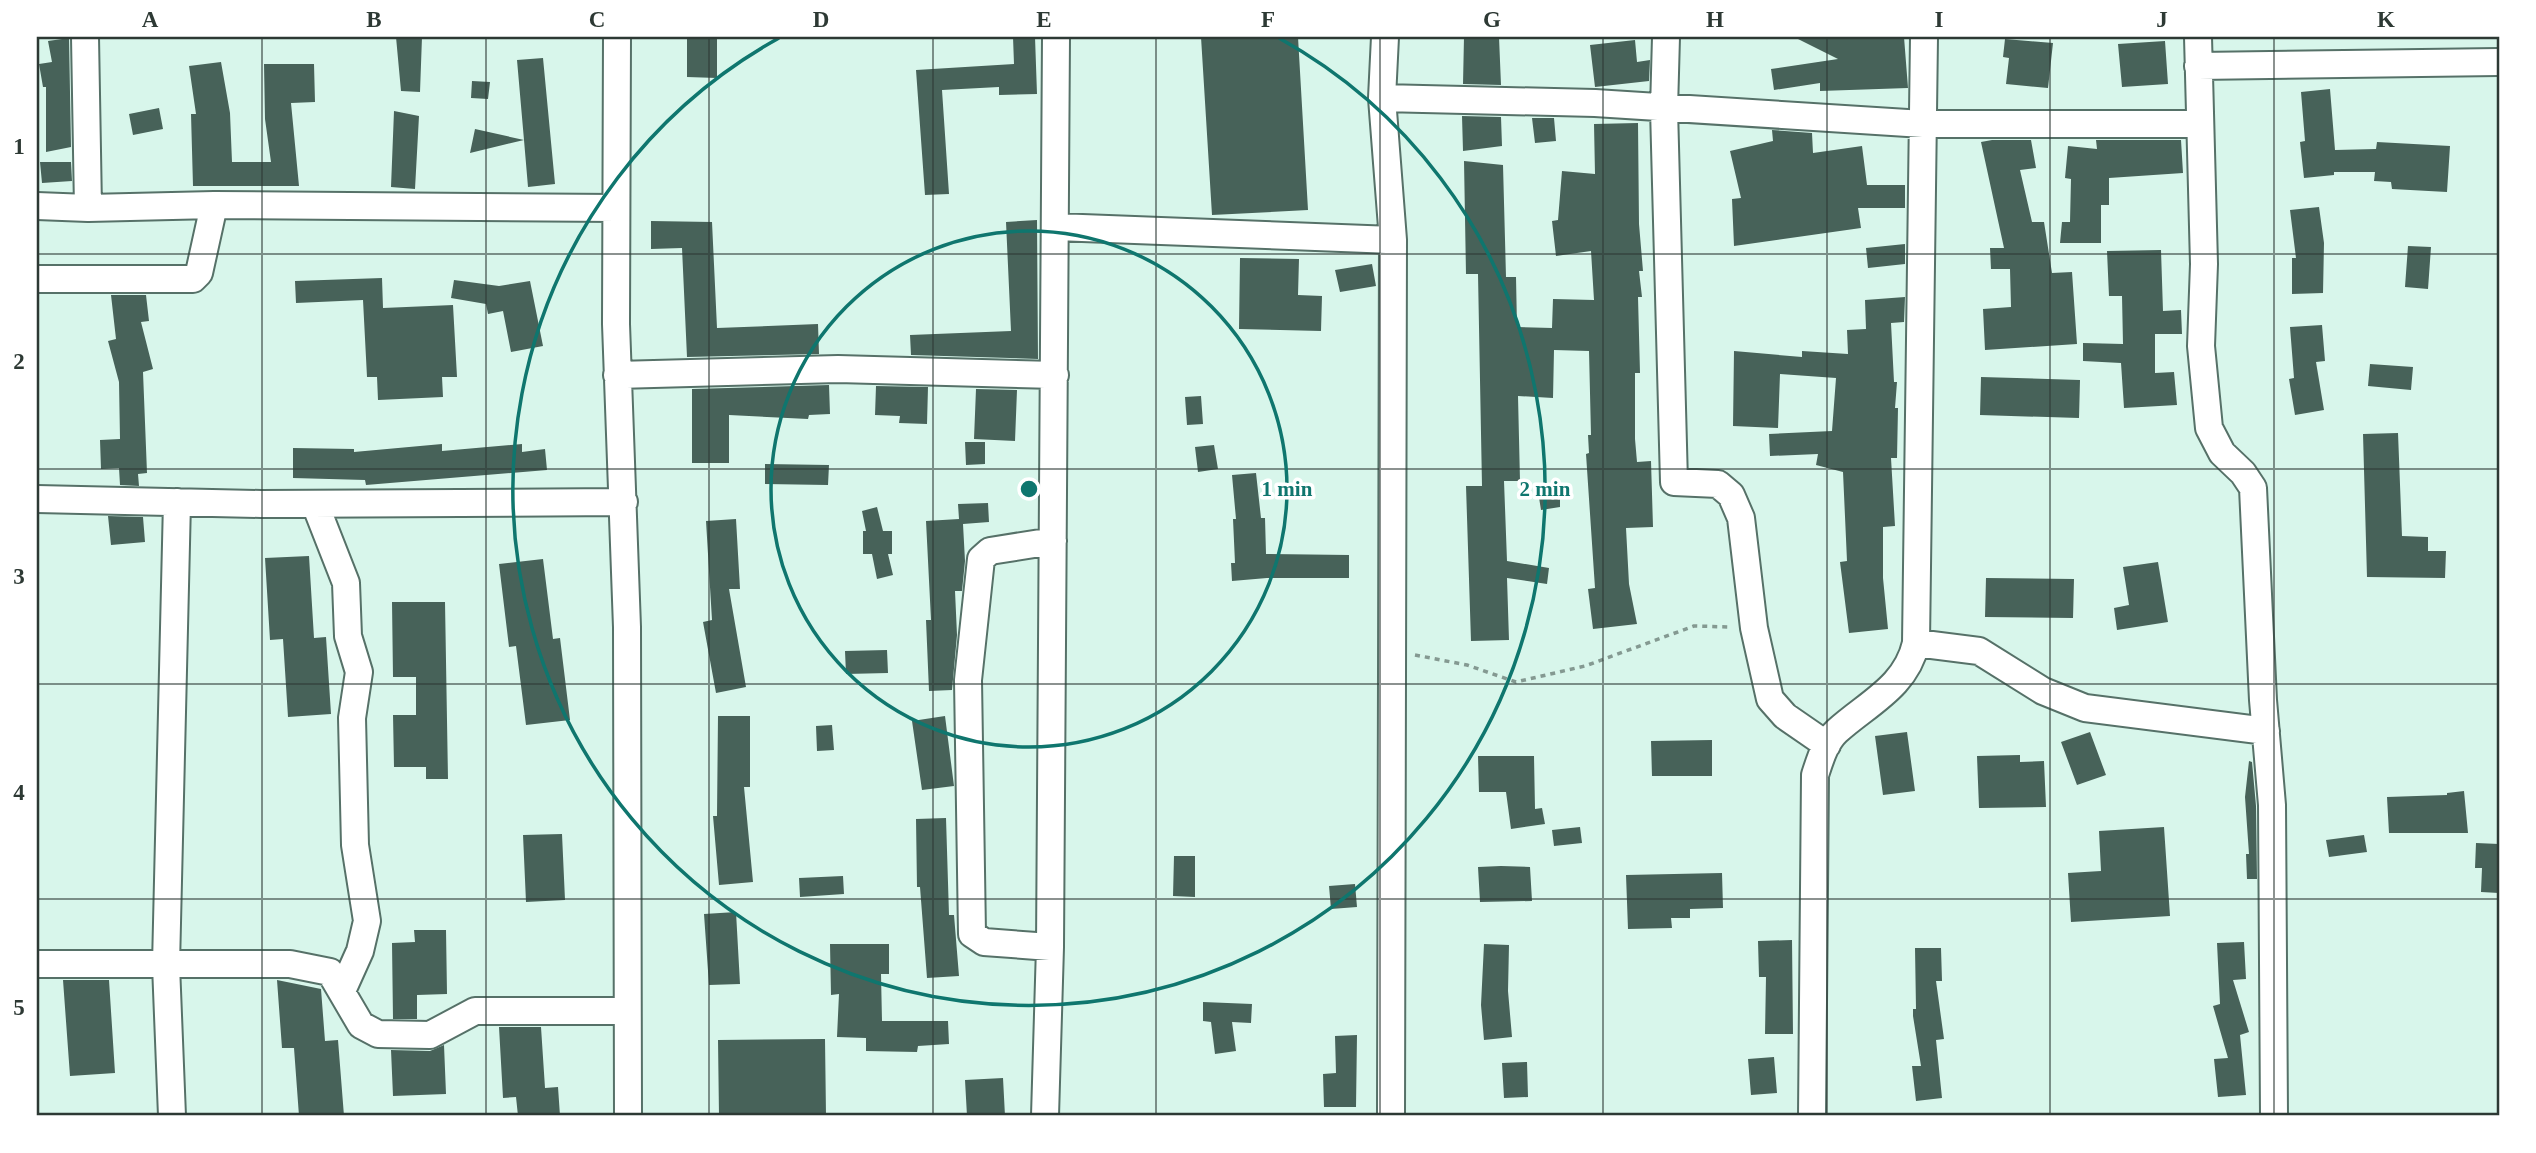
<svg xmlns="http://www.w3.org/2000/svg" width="2536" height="1153" font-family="Georgia,serif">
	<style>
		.building { fill: #476259 }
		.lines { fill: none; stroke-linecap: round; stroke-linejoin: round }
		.minor-casing { stroke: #567168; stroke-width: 30 }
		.path { stroke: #849991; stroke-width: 3.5; stroke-dasharray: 5 5; stroke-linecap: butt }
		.minor { stroke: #fff; stroke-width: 26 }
		.grid { fill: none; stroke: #2d3934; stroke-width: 2; stroke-opacity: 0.55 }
		.ring { fill: none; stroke: #0f766e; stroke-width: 3.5 }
		.centre { fill: #0f766e; stroke: #fff; stroke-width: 3.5 }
		.ring-label { font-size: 21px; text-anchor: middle; font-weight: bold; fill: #0f766e; stroke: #fff; stroke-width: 7; stroke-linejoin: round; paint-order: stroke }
		.neatline { fill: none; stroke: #2d3934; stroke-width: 2.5 }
		.grid-label { font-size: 23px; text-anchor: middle; font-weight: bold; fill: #2d3934 }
	</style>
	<rect width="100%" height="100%" fill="#d8f6eb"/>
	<path class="building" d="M396,37H422L420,92L401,91Z
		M687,37H717V78L687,77Z
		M1013,37H1035L1037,94L999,95V87L942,90L949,194L925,195L916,70L1014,64Z
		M1201,37H1298L1308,210L1212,215Z
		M1464,37H1499L1501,85L1463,84Z
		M1794,37H1904L1908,88L1820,91V83L1774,90L1771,69L1838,59Z
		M69,38L71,147L46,152V87H43L39,64L52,62L48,41Z
		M2005,39L2053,43L2048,88L2006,84L2009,58L2003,57Z
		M1635,40L1637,62L1650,60L1649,81L1595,87L1590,45Z
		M2165,41L2168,84L2122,87L2118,44Z
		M543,58L555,184L528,187L524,140L470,153L475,129L524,140L517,60Z
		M221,62L230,113L232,162H271L265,119L264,64H314L315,102L291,103L299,186H193L191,114H196L189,66Z
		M472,81L490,82L488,99L471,98Z
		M2330,89L2335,150L2376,149L2377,142L2450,146L2447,192L2392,189L2391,182L2374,181L2375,172H2334V175L2304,178L2300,142L2305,141L2301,92Z
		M159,108L163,129L133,135L129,114Z
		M394,111L419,116L415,189L391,187Z
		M1462,116L1501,117L1502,146L1463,151Z
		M1532,118H1554L1556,141L1535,143Z
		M1638,123L1639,224L1643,271H1639L1642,297H1638L1640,373H1635V439L1637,462L1651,461L1653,527L1626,528L1629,584L1637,624L1593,629L1588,589L1595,588L1586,454L1589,453L1588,435H1591L1589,351L1554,350L1553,398L1518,396L1520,481H1504L1507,561L1549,568L1547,584L1507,578L1509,640L1471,641L1466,486H1482L1478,274H1466L1464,161L1503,165L1506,277H1516L1517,327L1552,328L1553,299L1594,300L1591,251L1556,256L1552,221L1558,220L1562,171L1595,174L1594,124Z
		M1772,130L1812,133L1813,153L1862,146L1867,185H1905V208H1858L1861,228L1734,246L1732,199L1741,198L1730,151L1773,141Z
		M1992,140H2031L2036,168L2020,170L2032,222H2044L2052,273L2072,272L2077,344L1985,350L1983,309L2011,307L2010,269H1991L1990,248H2004L1981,142Z
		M2096,140H2181L2183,173L2109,178V205H2101V243H2060L2062,222H2070L2071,179L2065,178L2068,146L2097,149Z
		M40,162H71L72,181L42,183Z
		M2319,207L2324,243L2323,293L2292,294V258H2296L2290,210Z
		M1037,220L1038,359L911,355L910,335L1011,331L1006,222Z
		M651,221L712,222L717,328L818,324L819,354L687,357L682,248L651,249Z
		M1905,244V264L1868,268L1866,248Z
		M2408,246L2431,247L2428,289L2405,287Z
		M2161,250L2163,311L2181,310L2182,334H2155V373L2174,372L2177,405L2124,408L2121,363L2083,361V343L2123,344L2122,296H2109L2107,251Z
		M1240,258L1299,259L1298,295L1322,296L1321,331L1239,329Z
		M1372,264L1376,286L1340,292L1335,270Z
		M382,278L383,308L453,305L457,377H442L443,397L378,400L377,377H367L363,300L296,303L295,281Z
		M454,280L499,286L530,281L543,346L511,352L503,311L488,314L486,304L451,298Z
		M111,295H146L149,321L141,322L153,369L143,372L147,473L138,474L139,486L120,485L119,468L101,469L100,440L120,439L119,382L108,341L116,339Z
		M1905,297L1904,322L1891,323L1894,382H1897L1895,408H1898L1897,458H1891L1895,526L1883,527V578L1888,629L1849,633L1840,562L1847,561L1843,472L1816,465L1818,454L1770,456L1769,434L1832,431L1836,378L1780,374L1778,428L1733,426L1734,351L1802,357V351L1848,354L1847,330L1866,329L1865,300Z
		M2322,325L2325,361L2316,362L2324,410L2295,415L2289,379L2294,378L2290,327Z
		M2370,364L2413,367L2411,390L2368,386Z
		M1981,377L2080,380L2079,418L1980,415Z
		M829,385L830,414L809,415L808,419L729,415V463H692V389Z
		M876,386L928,387L927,424L899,423L900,416L875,415Z
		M976,389L1017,390L1015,441L974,439Z
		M1201,396L1203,424L1187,425L1185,397Z
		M2398,433L2402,536L2428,537V551H2446L2445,578L2367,577L2363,434Z
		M965,442H985V464L966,465Z
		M442,444V451L522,444V452L545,449L547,470L366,485L365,480L293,478V448L354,449V452Z
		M1214,445L1218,469L1198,472L1195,447Z
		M765,464L829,465L828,485L765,484Z
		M1256,473L1261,518H1265L1266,554L1349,555V578H1267L1232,581L1231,563H1235L1233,519H1236L1232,475Z
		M1560,482V507L1541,510L1537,485Z
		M988,503L989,522L963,524L965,561L962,591H955L957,635L952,690L929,691L926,620H931L926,521L959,519L958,504Z
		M877,507L883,531H892V554H888L893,575L877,579L872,554H863V531H866L862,511Z
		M108,516L143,517L145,542L111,545Z
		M736,519L740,589H729L746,687L716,693L703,622L712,620L706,521Z
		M309,556L314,638L326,637L331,714L288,717L283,639L270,640L265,558Z
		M543,559L553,639L560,638L570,720L526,725L516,646L509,647L499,564Z
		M2158,562L2168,622L2117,630L2114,608L2129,605L2123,567Z
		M1986,578L2074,579L2073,618L1985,617Z
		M392,602H445L448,779H426V767H394L393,715H416V677H393Z
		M887,650L888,673L846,674L845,651Z
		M718,716H750V787H744L753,882L719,885L713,816H717Z
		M945,716L954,786L922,790L912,721Z
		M832,725L834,750L817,751L816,726Z
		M1907,732L1915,791L1883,795L1875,736Z
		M2090,732L2106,775L2077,785L2061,742Z
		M1712,740V776H1652L1651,741Z
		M2020,755V762L2044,761L2046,807L1979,808L1977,756Z
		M1478,756H1534L1535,809L1542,808L1545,824L1511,829L1506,792H1479Z
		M2249,761L2252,762L2256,806L2257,879H2247L2246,854H2249L2245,797Z
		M2464,791L2468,833H2389L2387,797L2447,795V793Z
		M946,818L949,915H954L959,976L927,978L920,887H917L916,819Z
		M1580,827L1582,843L1554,846L1552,830Z
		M2164,827L2170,916L2071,922L2068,873L2101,871L2099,831Z
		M562,834L565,900L526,902L523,835Z
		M2364,835L2367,852L2329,857L2326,840Z
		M2476,843L2499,844V893L2481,892L2482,868H2475Z
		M1174,856H1195V897L1173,896Z
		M1501,866L1530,867L1532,901L1480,902L1478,867Z
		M1722,873L1723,908L1690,909V918H1671L1672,928L1628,929L1626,875Z
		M843,876L844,894L800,897L799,878Z
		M1355,884L1357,907L1331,909L1329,886Z
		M736,912L740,984L709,985L704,914Z
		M414,930H446L447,994L417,995V1019H393L392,943L415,942Z
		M1792,940L1793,1034H1765L1766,977H1759L1758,941Z
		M2244,942L2246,979L2233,980L2249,1032L2240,1035L2246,1095L2218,1097L2214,1059L2228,1058L2213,1006L2220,1004L2217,943Z
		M830,944H889V974H881L882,1021H948L949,1044L918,1046L917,1052L866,1051V1038L837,1037L839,994L831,995Z
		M1484,944L1509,945L1508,991L1512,1037L1484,1040L1481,1005Z
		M1915,948H1941L1942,981H1936L1944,1039L1936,1040L1942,1098L1916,1101L1912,1066H1921L1913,1016V1009H1916Z
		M63,980H109L115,1073L70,1076Z
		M277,980L321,989L325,1041L338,1040L344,1116H299L294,1048H282Z
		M1203,1002L1252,1004L1251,1023L1232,1022L1236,1051L1215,1054L1211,1022L1203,1021Z
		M499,1027H541L545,1088L558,1087L560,1116H518L516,1097L503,1098Z
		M1357,1035L1356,1107H1324L1323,1074L1336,1073L1335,1036Z
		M825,1039L826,1116H719L718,1040Z
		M444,1045L446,1094L393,1096L391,1050L430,1051Z
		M1774,1057L1777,1093L1751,1095L1748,1059Z
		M1527,1062L1528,1097L1504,1098L1502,1063Z
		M1003,1078L1005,1116H967L965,1080Z"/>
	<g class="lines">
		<defs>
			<path id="minor" d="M85,37L88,208
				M617,37L616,324L627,627L628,1116
				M1385,37L1382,98L1393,240L1391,1116
				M1666,37L1664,109L1674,482L1718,484L1731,495L1741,518L1754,628L1770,699L1785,716L1827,745
				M2198,37L2204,264L2201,346L2209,428L2222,453L2243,473L2253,488L2263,700L2272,805L2274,1116
				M2198,66L2499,62
				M1382,98L1595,103L1923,124H2198
				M37,206L88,208L214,205L616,208
				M1056,227L1393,240
				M37,279H193L199,273L214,205
				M617,375L838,369L1055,375
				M37,499L261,504L624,502
				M315,504L346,583L348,636L359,672L352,718L355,845L367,921L360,951L342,991
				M1916,643L1979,651L2043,691L2085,708L2266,731
				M1050,947L984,942L972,934L968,680L981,559L990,551L1053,541
				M37,964H290L330,972L361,1025L378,1034L430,1035L475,1011H627
				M172,1116L166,965L177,502
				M1045,1116L1050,947L1056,37
				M1812,1116L1815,775C1820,760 1825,742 1837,731C1868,703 1906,687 1916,643L1924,37"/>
		</defs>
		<use href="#minor" class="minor-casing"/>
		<path class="path" d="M1415,655L1467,665L1516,682L1585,666L1694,626L1730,627"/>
		<use href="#minor" class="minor"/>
	</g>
	<path class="grid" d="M262,37V1116M486,37V1116M709,37V1116M933,37V1116M1156,37V1116M1380,37V1116M1603,37V1116M1827,37V1116M2050,37V1116M2274,37V1116M37,254H2499M37,469H2499M37,684H2499M37,899H2499"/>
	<g class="ring">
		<circle cx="1029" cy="489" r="258"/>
		<path d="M1279 38A516 516 0 1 1 779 38"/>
	</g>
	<circle cx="1029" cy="489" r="10" class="centre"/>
	<g class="ring-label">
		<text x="1287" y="496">1 min</text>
		<text x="1545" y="496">2 min</text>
	</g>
	<rect width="2536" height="1153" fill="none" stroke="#ffffff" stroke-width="77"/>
	<rect x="38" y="38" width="2460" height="1076" class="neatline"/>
	<g class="grid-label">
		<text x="150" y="27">A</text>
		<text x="374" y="27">B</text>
		<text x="597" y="27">C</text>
		<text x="821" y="27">D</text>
		<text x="1044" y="27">E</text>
		<text x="1268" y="27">F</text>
		<text x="1492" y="27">G</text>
		<text x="1715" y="27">H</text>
		<text x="1939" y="27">I</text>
		<text x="2162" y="27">J</text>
		<text x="2386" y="27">K</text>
		<text x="19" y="154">1</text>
		<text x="19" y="369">2</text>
		<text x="19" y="584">3</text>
		<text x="19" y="800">4</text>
		<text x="19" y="1015">5</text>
	</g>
</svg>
